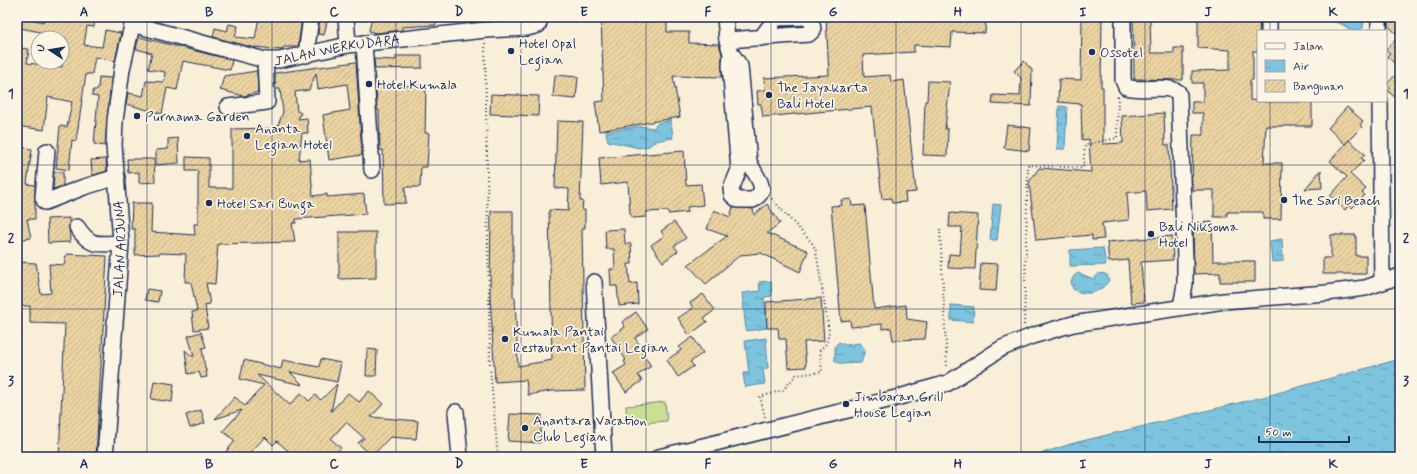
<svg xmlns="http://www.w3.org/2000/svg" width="1417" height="474" font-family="Mynerve,sans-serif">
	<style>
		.grass { fill: #cadf94; stroke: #728779 }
		.water { fill: url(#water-ripples); stroke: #5689ab }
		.building { fill: url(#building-hatch); stroke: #1b2f5e }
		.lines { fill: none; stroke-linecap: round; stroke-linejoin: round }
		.minor-casing { stroke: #1b2f5e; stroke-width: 18 }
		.path { stroke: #1b2f5e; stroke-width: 2; stroke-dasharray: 1 3; stroke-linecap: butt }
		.minor { stroke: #fcf5e5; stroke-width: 15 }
		.grid { fill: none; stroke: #1b2f5e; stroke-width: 1; stroke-opacity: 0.55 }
		.poi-dot { fill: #1b2f5e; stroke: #fcf5e5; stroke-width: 1.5 }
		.labels { text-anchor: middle; stroke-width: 3.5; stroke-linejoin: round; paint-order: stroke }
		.poi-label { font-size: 14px; fill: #1b2f5e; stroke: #fcf5e5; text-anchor: start }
		.street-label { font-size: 14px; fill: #1b2f5e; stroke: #fcf5e5 }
		.neatline { fill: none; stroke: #1b2f5e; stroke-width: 1.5 }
		.grid-label { font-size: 13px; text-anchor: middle; font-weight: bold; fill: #1b2f5e }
	</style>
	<defs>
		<pattern id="water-ripples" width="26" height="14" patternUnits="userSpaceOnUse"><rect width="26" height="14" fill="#7dc5de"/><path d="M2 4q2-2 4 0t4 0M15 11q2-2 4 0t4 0" fill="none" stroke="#66a0b7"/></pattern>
		<pattern id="building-hatch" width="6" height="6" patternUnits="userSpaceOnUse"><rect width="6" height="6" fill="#ebd3a1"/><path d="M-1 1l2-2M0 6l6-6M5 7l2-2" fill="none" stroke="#c9b58d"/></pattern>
	</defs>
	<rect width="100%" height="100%" fill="#f9eed7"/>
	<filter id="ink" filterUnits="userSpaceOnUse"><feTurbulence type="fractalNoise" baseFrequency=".025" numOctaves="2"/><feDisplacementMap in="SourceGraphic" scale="8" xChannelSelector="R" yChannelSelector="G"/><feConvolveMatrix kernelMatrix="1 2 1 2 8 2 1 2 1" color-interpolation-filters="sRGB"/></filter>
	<g filter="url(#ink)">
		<path class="grass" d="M665,402L667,421L627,424L626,406Z"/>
		<path class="water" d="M1324,17H1364L1363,28L1358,31L1349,30C1342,21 1332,23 1324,17Z
			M1059,106L1067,107L1065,149H1057Z
			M671,120L673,138L655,141L649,146L639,148L608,141L606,132L639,126L653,128L658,123Z
			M993,204L1001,205L997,240H990Z
			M1282,239L1283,261L1272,262L1270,241Z
			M1103,248L1106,265L1070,266V250Z
			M1078,273L1094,279C1098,273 1101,272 1107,275L1109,280C1101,293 1086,297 1073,289L1071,282L1074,276Z
			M771,281L772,296L764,297L767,328L746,331L742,293L760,291L759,282Z
			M951,305L974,307L973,322L951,320Z
			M766,338L768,368L763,369L765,384L745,387L743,373H749L745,341Z
			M839,342L845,345L859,343L865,350L861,363L841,364L835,361V346Z
			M1400,359V457H1030L1074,443L1263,397Z"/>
		<path class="building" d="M22,17L43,22L44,17H95L94,27L87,26L84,45L102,47L105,30L121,33L115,61L95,57L92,74H86L76,141L72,140L69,170L56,168L60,126L67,127L72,102L48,97L44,130L17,126V48L29,49L27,63L62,67L66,38H45L46,33L20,28Z
			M259,17L302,18L298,47H284L282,50L255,47V48L213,37L215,28L227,31L229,24L238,26L235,37L255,39Z
			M320,17H328L324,35L318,34Z
			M372,17H436V25L402,27V30L376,33L369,31Z
			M601,17L667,19V32H689V43L719,44L722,54V77L673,76L680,117L599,131L595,102L604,101Z
			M826,17H986L985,33L952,32L951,47L914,45V52L863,55L864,77L890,75L891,82L904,80L916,192L905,193L906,202L892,203L891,198L882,199L872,107L763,117L761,104H758L757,91L765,90L764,78L829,75Z
			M1082,17H1102L1101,87H1103V144L1123,143L1122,116L1164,113L1165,145H1169L1172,209L1147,211L1146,191L1127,193L1129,220L1102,223L1104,239L1092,240V235L1036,240L1029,182L1039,168L1091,172L1089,139L1082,140L1081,104L1058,102L1059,79L1081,80Z
			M1133,17H1150L1151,53H1174V48H1183V80L1134,79Z
			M1198,17H1260L1258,51H1253V80H1250V100L1267,102H1312V126H1266L1264,163H1282L1281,219H1263V212H1227V217H1214V190H1192L1193,135H1203V113H1192V102H1203V83H1192V71L1230,70V50L1198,48Z
			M1389,17H1400V69L1387,56L1390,53L1386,50L1399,36L1388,26Z
			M139,37L232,60L230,70L183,61L177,90L167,88L162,114L126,104L128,93L143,96L146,81L164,82L165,72L148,69L152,53L136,49Z
			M396,56H422V68L375,69L374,59L396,60Z
			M1024,61L1032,70L1031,106L992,104L993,95L1020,96L1021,78L1014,71Z
			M356,62L362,155L329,160L323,115L350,110L347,84L318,89L316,73L309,90L295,92L297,111L301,113L298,119L307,118L308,133H302L299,160L310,159L313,196L327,194V197L364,194L366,214L296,219V223H292L295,242L218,244L215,284L206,283L210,304L205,305L208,328L194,330L192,312L197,311L191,282H185L186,254L160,253V254L135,255V229H131L132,203H152L151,232L195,235L194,224H198V171H186V157L209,158V188H232V129L277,128L283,112L280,89H275V73Z
			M1400,70V102L1388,91L1391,88L1387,84Z
			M257,71L258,92L244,96L220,90L224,76Z
			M555,75L578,77L576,99L553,97Z
			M99,77L111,78L105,146L94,144L98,97L92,96L93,90H98Z
			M928,81L950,82L945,129H948L947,156L923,155L925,101H927Z
			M376,85L426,86L425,133H429L427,167H421L420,187H405L406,203L384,204L383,150H380L379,110H377Z
			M491,94L539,96L538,116L490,114Z
			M1347,107L1363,121L1360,125L1362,127L1345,144L1328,128Z
			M557,121L583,122L580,201H583L582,210H585V228H582L585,390L551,391L528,395L526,380L495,382L490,294L491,211H513V297H515L518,366L552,360L549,210L568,211L569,189L555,188Z
			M1007,125L1031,128L1029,151L1004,148Z
			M178,138L179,163L156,165V150L168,149V139Z
			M1349,140L1365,154L1361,158L1364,160L1350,174L1366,189L1362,193L1365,195L1352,208L1349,205L1345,210L1330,196L1347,177L1330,161Z
			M17,147L32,149L27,184L35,185V219H27L31,238L17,240Z
			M684,151L686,185L701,184L703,205L687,207L688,212L668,214V211L646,212V217L633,218L630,214L628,182L601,185L599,158Z
			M104,159H106L107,171L94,175L92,173L91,160Z
			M127,159H154L155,182L139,183V172L128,173Z
			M1321,170L1322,188L1305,189Z
			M54,172H63V186L53,189Z
			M851,199L852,206L865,205L874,309L906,305L907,319L927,322L925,339L893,340L891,328L882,329V324L851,327L850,320L841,321L831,206L842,205L841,200Z
			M767,204L780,223L767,233L808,251L800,272L761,253L740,255L706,284L688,265L727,236L707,229L714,210L730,217L733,207L753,209L754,215Z
			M950,213L978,215L975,269L948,268L949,254L960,255L962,227H949Z
			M69,218L70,242L48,243L47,219Z
			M674,222L686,238L674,246L678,251L663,262L651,245L664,236L661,231Z
			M1212,222L1213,261H1255V282H1220V273L1194,274L1193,223Z
			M624,229L625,244H631L632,264H628L630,284L637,283L638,304L619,306L617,286H611L610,269H615L614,249H606L605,230Z
			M339,232H376V278L339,279Z
			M1331,235H1356V256H1366V274H1323V258H1331Z
			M1172,236L1173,260L1141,262L1144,302L1131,303L1128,260L1109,262L1107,242Z
			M66,254L107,256L96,457H59L65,324L30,323V306H17V262L36,263L41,294L51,293L49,264L64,265Z
			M981,263L998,264L996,291L979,290Z
			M147,289L160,291L158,302L145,300Z
			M703,294L715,310L704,318L707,322L689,335L678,318L693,308L690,303Z
			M821,298L824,341L804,342L806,367L788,368L786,339H779L778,328H767L766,302Z
			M636,312L648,329L635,338L639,344L637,345L651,366L638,375L642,381L626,392L613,373L626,365L624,361L626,360L611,337L625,327L622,322Z
			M201,332L206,347L202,348L205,369L208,371H206L207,377L201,378L199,372L188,374L185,350L192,356H194L188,336Z
			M693,337L703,353L690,362L694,366L678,377L667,360L681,350L679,347Z
			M367,349L377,350L376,376H366Z
			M321,359L341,363L337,382L290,372L303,385L257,375L290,405L301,393L309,401L315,395L321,400L337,384L331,411L348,393L359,402L369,391L383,404L371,417L418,421L416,439L390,437L372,456L358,443L364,438L346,422L331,439L341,448L333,457H295L277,441L273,445L265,437L246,457H221L235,441L223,431L242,410L215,419L235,397L245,406L264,385L240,379L244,360L281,369L283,360L319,367Z
			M154,381L174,384L172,402L151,399Z
			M201,410L205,423L190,428L186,415Z
			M510,414L542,415L540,443L508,441Z"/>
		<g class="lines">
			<defs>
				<g id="minor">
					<path d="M346,17L348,45"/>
					<path d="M725,17L727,40L731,53L740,66L749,162L760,182L762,189L759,195L753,200H738L732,195L731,189L739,170L730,66L731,53"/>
					<path d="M1123,17V80L1126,87C1141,92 1166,84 1178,92L1179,95L1185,259V284L1181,307"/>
					<path d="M1269,17V31"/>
					<path d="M1379,17V31"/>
					<path id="s1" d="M132,24L265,60H279L348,45L485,30L527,28L538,25L541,17"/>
					<path d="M727,40L809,34L813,30L811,17L776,18L761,38"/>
					<path d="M364,43L372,170"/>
					<path d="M306,55L311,17"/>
					<path d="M1380,101L1382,282"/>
					<path d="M228,107L267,102L265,60"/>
					<path d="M47,151L43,198L45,202L84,187L117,177"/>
					<path d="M77,227C91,248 98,244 121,243"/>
					<path d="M594,282L604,457"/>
					<path d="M456,412L460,457"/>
					<path id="s2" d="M105,457L121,243L114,145L115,121L122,69L134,17"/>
					<path d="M659,457L896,398L948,383L1002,348L1032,336L1073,324L1224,301L1326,293L1365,288L1400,276"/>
				</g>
			</defs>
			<use href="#minor" class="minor-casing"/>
			<path class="path" d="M485,43L490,368L498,457
				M940,229L947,367
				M1024,325L1028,165L1083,168L1085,145L1117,138L1118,96
				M765,417L760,397L783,390L796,375L822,372L820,350L827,343L829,332L816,251L812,243L771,198"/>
			<use href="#minor" class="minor"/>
		</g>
	</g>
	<path class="grid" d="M147,17V457M272,17V457M396,17V457M521,17V457M646,17V457M771,17V457M896,17V457M1021,17V457M1145,17V457M1270,17V31M1270,101V457M17,165H1400M17,309H1400"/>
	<g class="poi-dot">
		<circle cx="511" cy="51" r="4"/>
		<circle cx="1092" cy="52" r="4"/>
		<circle cx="369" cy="84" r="4"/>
		<circle cx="769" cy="95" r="4"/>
		<circle cx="137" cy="116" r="4"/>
		<circle cx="247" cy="136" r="4"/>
		<circle cx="1284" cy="200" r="4"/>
		<circle cx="209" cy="203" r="4"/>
		<circle cx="1151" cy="234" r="4"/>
		<circle cx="505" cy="339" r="4"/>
		<circle cx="846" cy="404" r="4"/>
		<circle cx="525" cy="428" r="4"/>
	</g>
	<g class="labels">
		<g class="poi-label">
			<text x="519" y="48">Hotel Opal<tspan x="519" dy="16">Legian</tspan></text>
			<text x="1100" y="57">Ossotel</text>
			<text x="377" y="89">Hotel Kumala</text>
			<text x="777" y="92">The Jayakarta<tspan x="777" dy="16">Bali Hotel</tspan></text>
			<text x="145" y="121">Purnama Garden</text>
			<text x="255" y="133">Ananta<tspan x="255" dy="16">Legian Hotel</tspan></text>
			<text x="1292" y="205">The Sari Beach</text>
			<text x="217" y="208">Hotel Sari Bunga</text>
			<text x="1159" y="231">Bali Niksoma<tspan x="1159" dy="16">Hotel</tspan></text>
			<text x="513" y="336">Kumala Pantai<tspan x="513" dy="16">Restaurant Pantai Legian</tspan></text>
			<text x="854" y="401">Jimbaran Grill<tspan x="854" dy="16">House Legian</tspan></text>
			<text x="533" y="425">Anantara Vacation<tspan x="533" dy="16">Club Legian</tspan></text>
		</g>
		<g class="street-label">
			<text dy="5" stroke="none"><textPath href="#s1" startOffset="211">JALAN WERKUDARA</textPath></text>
			<text dy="5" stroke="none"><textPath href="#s2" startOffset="209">JALAN ARJUNA</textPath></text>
		</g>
	</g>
	<rect width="1417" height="474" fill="none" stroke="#fcf5e5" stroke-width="44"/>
	<rect x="1257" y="30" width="130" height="72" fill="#fcf5e5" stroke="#a2a6af"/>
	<rect x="1265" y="43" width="20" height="6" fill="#fcf5e5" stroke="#a2a6af"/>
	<text x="1293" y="50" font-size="12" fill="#1b2f5e">Jalan</text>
	<rect x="1265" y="60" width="20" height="12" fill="url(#water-ripples)" stroke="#a2a6af"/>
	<text x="1293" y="70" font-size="12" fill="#1b2f5e">Air</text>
	<rect x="1265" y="80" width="20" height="12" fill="url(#building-hatch)" stroke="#a2a6af"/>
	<text x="1293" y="90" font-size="12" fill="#1b2f5e">Bangunan</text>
	<g transform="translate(50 50) rotate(282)"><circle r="19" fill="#fcf5e5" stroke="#a2a6af"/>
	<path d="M0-3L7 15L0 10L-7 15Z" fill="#1b2f5e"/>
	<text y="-6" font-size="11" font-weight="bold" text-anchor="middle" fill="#1b2f5e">U</text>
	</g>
	<path d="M1259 436v6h90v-6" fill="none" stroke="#1b2f5e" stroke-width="2"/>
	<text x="1265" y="436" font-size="12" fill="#1b2f5e" stroke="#fcf5e5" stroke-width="3" paint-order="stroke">50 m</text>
	<rect x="22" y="22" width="1373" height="430" class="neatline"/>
	<g class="grid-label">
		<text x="84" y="16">A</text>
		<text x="209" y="16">B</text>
		<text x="334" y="16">C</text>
		<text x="459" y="16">D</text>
		<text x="584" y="16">E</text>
		<text x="708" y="16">F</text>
		<text x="833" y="16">G</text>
		<text x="958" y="16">H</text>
		<text x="1083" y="16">I</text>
		<text x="1208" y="16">J</text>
		<text x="1333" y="16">K</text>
		<text x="11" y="98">1</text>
		<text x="1406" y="98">1</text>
		<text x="11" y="242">2</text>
		<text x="1406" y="242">2</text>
		<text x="11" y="385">3</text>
		<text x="1406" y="385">3</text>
		<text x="84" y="468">A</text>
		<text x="209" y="468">B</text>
		<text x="334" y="468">C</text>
		<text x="459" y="468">D</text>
		<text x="584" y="468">E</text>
		<text x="708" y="468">F</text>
		<text x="833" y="468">G</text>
		<text x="958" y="468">H</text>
		<text x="1083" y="468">I</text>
		<text x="1208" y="468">J</text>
		<text x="1333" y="468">K</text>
	</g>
</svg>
